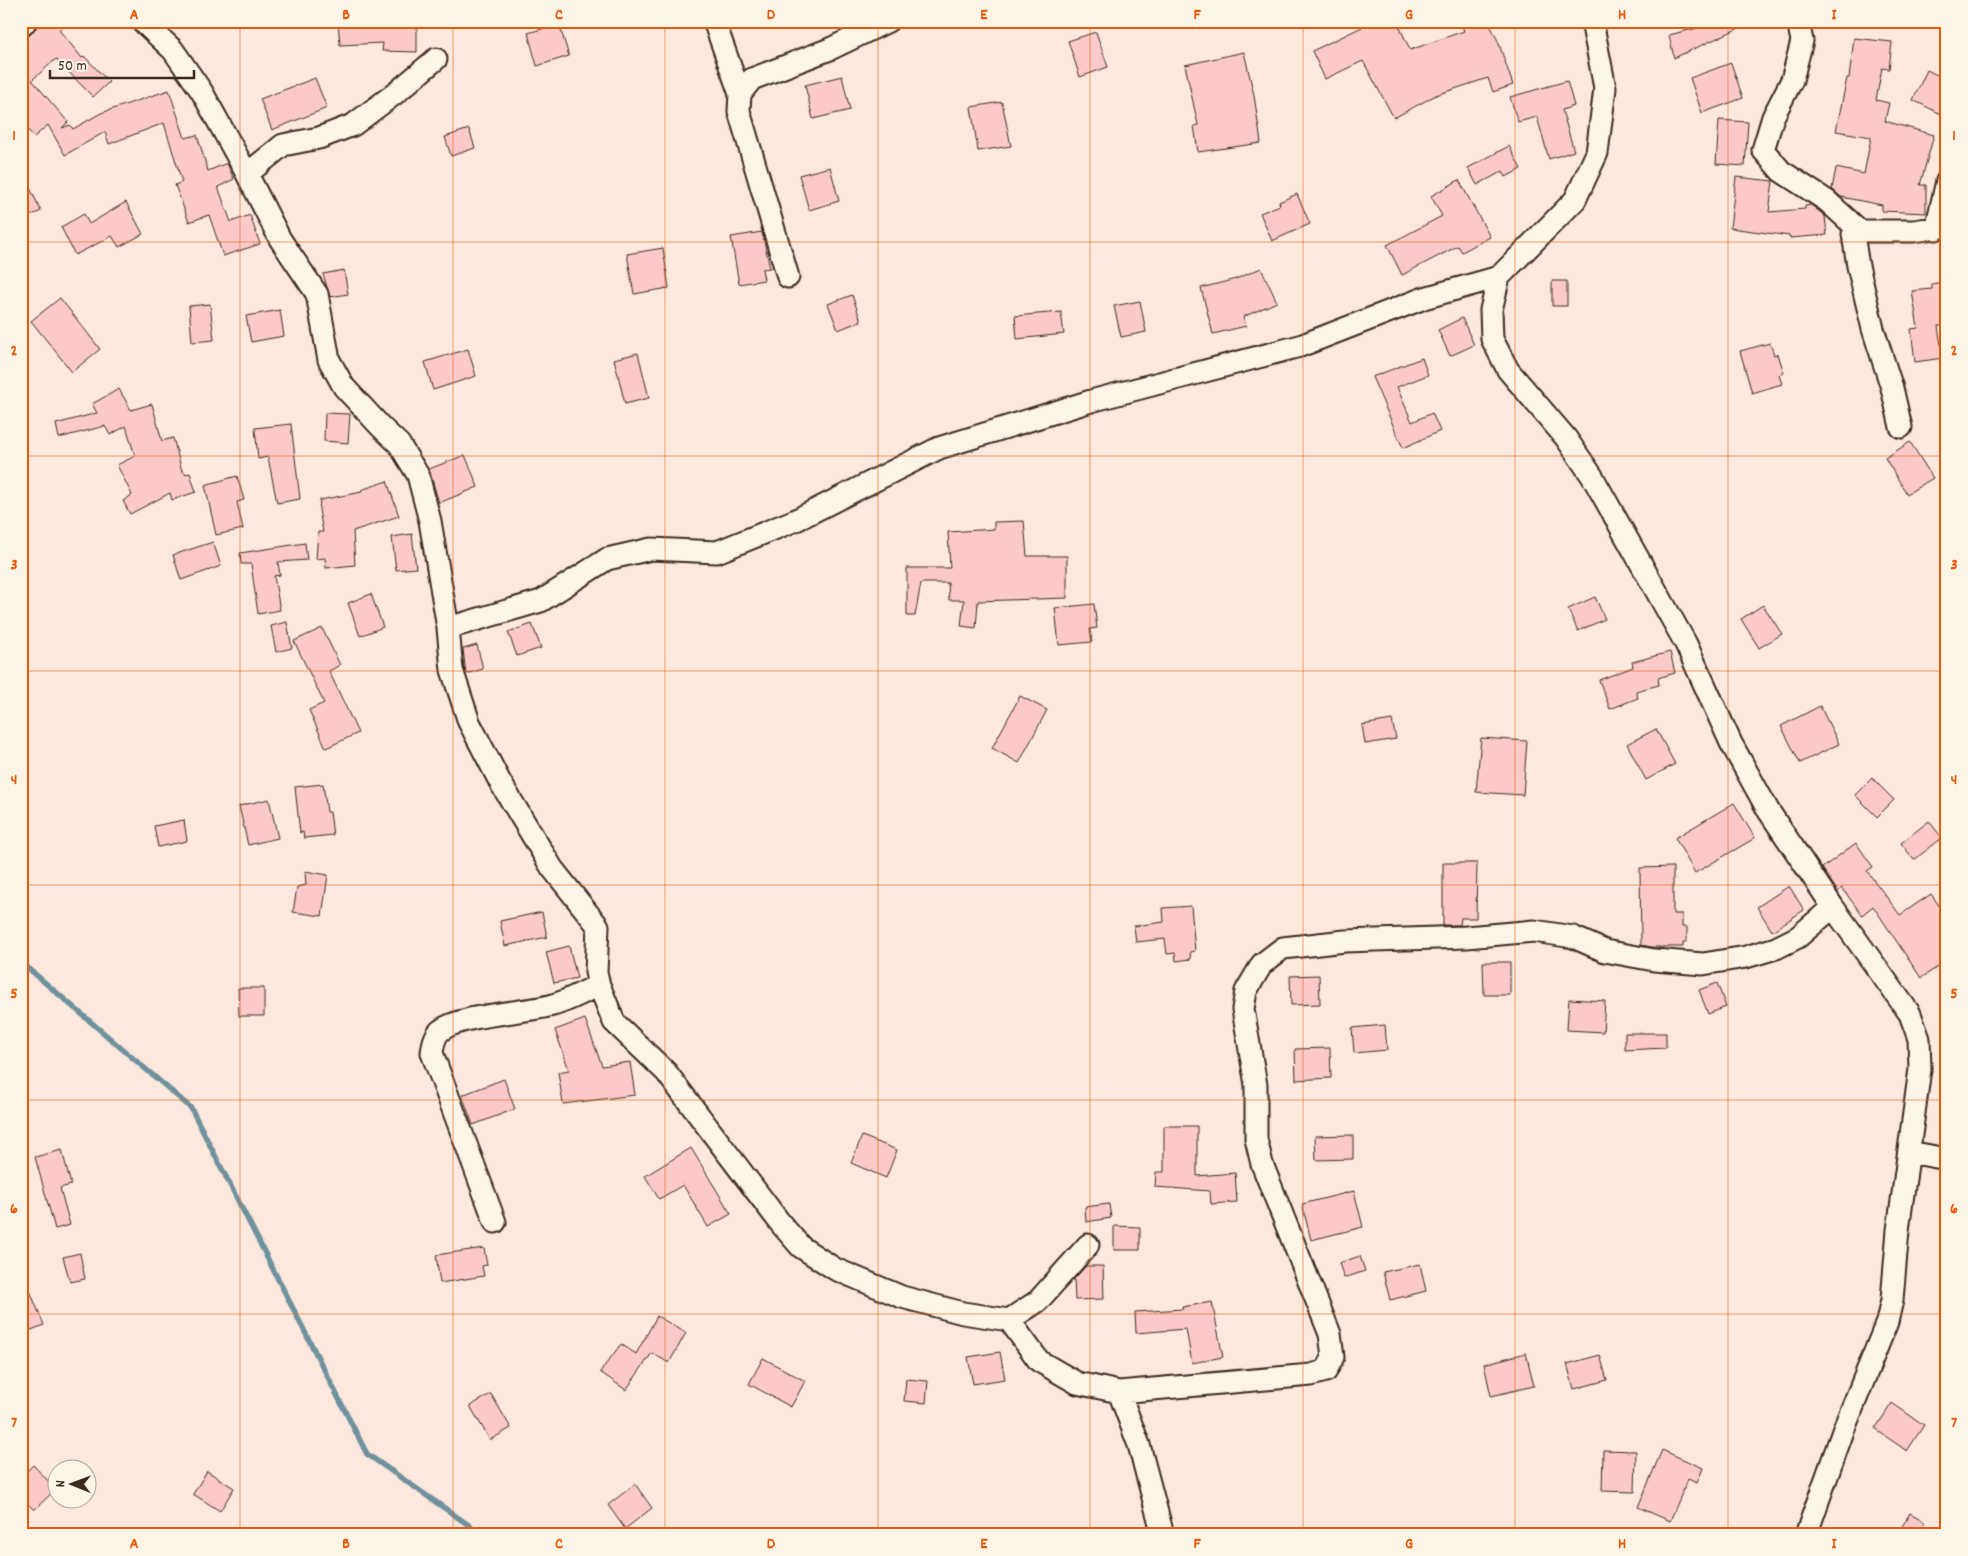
<svg xmlns="http://www.w3.org/2000/svg" width="1968" height="1556" font-family="Dekko,sans-serif">
	<style>
		.lines { fill: none; stroke-linecap: round; stroke-linejoin: round }
		.stream { stroke: #6e919d; stroke-width: 5.5 }
		.building { fill: #fbc9c8; stroke: #3b2a1e }
		.minor-casing { stroke: #3b2a1e; stroke-width: 25 }
		.minor { stroke: #fcf5e5; stroke-width: 21 }
		.grid { fill: none; stroke: #e8590c; stroke-width: 1; stroke-opacity: 0.55 }
		.neatline { fill: none; stroke: #e8590c; stroke-width: 2 }
		.grid-label { font-size: 16px; text-anchor: middle; font-weight: bold; fill: #e8590c }
	</style>
	<rect width="100%" height="100%" fill="#fce8dc"/>
	<filter id="ink" filterUnits="userSpaceOnUse"><feTurbulence type="fractalNoise" baseFrequency=".02" numOctaves="2"/><feDisplacementMap in="SourceGraphic" scale="10" xChannelSelector="R" yChannelSelector="G"/><feConvolveMatrix kernelMatrix="1 2 1 2 8 2 1 2 1" color-interpolation-filters="sRGB"/></filter>
	<g filter="url(#ink)">
		<g class="lines">
			<path class="stream" d="M21,962L191,1108L367,1454L483,1535"/>
		</g>
		<path class="building" d="M41,21H68L59,30L82,58L84,56L109,82L93,97L56,59L32,80L68,122L62,128L70,125L73,129L101,113L169,90L185,138L197,135L208,171L227,163L229,168L234,179L218,187L231,222L250,215L260,244L223,256L209,215L189,222L175,185L182,182L164,123L109,144L105,132L65,155L48,125L34,137L21,122V39L30,35Z
			M338,21H417V52L382,51L383,43L340,45Z
			M1359,21H1397L1410,50L1464,31L1460,21H1488L1498,41L1513,85L1493,92L1488,78L1436,95L1394,118L1363,61L1325,79L1312,51L1362,27Z
			M1726,21H1749L1750,23L1674,58L1669,35Z
			M559,24L569,56L537,66L528,33Z
			M1096,32L1108,67L1080,77L1068,41Z
			M1854,38L1892,42L1889,69L1882,68L1876,100L1889,103L1885,121L1934,135L1920,185H1926V213L1882,211V205L1841,197L1832,189L1836,168L1864,174L1871,137L1836,131L1847,78H1849Z
			M1244,52L1254,95L1261,143L1198,152L1194,126L1198,125L1185,65Z
			M1731,63L1743,98L1702,113L1690,78Z
			M1927,70L1947,80V117L1913,100Z
			M842,76L850,110L813,119L805,85Z
			M315,78L327,108L272,130L260,99Z
			M1567,81L1574,106L1562,110L1574,151L1549,159L1537,117L1518,122L1510,97Z
			M1002,102L1011,146L978,151L971,107Z
			M1719,120L1748,122L1745,166L1716,164Z
			M469,129L475,148L451,156L445,137Z
			M1509,146L1521,169L1506,177L1503,171L1477,185L1468,168Z
			M830,167L839,201L809,210L799,175Z
			M21,169L41,211L21,220Z
			M1736,177L1773,181L1769,212L1805,209V206L1811,205L1825,216L1827,235L1790,238V236L1730,228Z
			M1459,180L1490,237L1462,252L1458,246L1402,275L1387,245L1442,216L1431,196Z
			M1297,194L1310,224L1272,241L1260,213L1280,205L1279,202Z
			M126,202L143,234L119,247L112,236L75,255L61,227L84,214L89,224Z
			M762,232L770,268L762,269L764,280L739,284L731,237Z
			M663,248L669,288L634,294L627,254Z
			M1261,268L1277,302L1243,317L1246,326L1213,334L1201,288L1236,279Z
			M344,270L348,294L330,297L323,274Z
			M1552,281H1567V306H1552Z
			M1947,281V326H1938L1943,358L1915,362L1911,329L1918,328L1912,291L1932,289V284Z
			M852,295L861,321L838,330L828,304Z
			M60,298L100,349L72,372L31,321Z
			M1140,301L1146,332L1121,337L1114,306Z
			M210,304L214,340L192,342L189,306Z
			M280,310L284,336L251,342L246,316Z
			M1061,312L1064,334L1017,339L1015,316Z
			M1462,318L1474,345L1450,356L1438,330Z
			M1770,343L1774,355L1778,354L1784,373L1779,375L1782,384L1752,393L1740,351Z
			M468,349L476,376L433,390L425,362Z
			M638,353L649,398L625,404L614,359Z
			M1422,358L1428,375L1397,387L1412,422L1432,413L1440,431L1403,448L1372,377Z
			M119,389L131,410L152,404L162,441L173,438L182,471H184L186,474L190,473L196,492L172,500L170,493L130,514L123,501L132,495L117,465L135,456L126,426L110,435L105,426L59,438L56,424L97,413L92,404Z
			M325,413L350,414L348,443L324,441Z
			M291,424L300,499L277,503L268,457L258,459L255,428Z
			M1910,442L1933,478L1907,494L1885,458Z
			M465,455L478,487L439,503L429,469Z
			M237,476L244,500L237,502L243,529L216,535L205,485Z
			M387,481L399,516L353,531L355,565L326,568L325,558L316,559L318,532H323L319,510L320,500L362,492L361,490Z
			M1024,521L1027,556H1067V598L978,601L976,628L961,626L964,600H949L948,583H921L915,616H907V568H950L948,532L994,529V522Z
			M412,534L416,568L396,570L392,537Z
			M213,542L221,566L181,580L173,555Z
			M305,543L307,560L278,562L280,575L274,576L280,610L258,614L251,564H241L240,553Z
			M371,594L383,627L360,636L348,603Z
			M1595,597L1605,619L1578,631L1568,609Z
			M1094,604L1097,628L1090,629L1092,642L1059,645L1055,608Z
			M1763,605L1782,634L1759,648L1741,619Z
			M287,622L292,648L276,652L271,626Z
			M532,624L541,648L517,656L508,632Z
			M322,628L340,665L329,671L358,733L326,748L309,710L324,703L294,641Z
			M477,645L483,669L466,674L463,649Z
			M1670,652L1675,673L1658,678L1659,685L1636,691L1638,698L1610,709L1599,680L1633,667L1632,662Z
			M1020,696L1047,710L1019,763L992,748Z
			M1820,706L1839,744L1800,763L1781,726Z
			M1392,720L1396,739L1365,744L1362,725Z
			M1656,729L1675,764L1646,780L1627,744Z
			M1481,738L1527,741L1523,795L1476,792Z
			M1872,778L1894,800L1877,817L1855,795Z
			M323,784L327,812H330L333,835L304,838L303,832L300,833L295,787Z
			M269,799L278,838L248,845L239,806Z
			M1734,803L1755,838L1695,873L1675,838Z
			M184,820L187,841L158,847L154,826Z
			M1929,821L1942,838L1914,860L1901,843Z
			M1856,843L1873,867L1867,871L1900,915L1931,894L1947,917V961L1921,978L1873,906L1862,915L1842,888L1838,892L1822,868Z
			M1443,863H1477L1476,918H1461L1460,925H1443Z
			M1673,867V914H1682V927H1687V942H1683V947H1652L1641,945L1640,868Z
			M305,871L328,875L322,916L293,912L297,887L306,885Z
			M1789,886L1804,910L1772,931L1757,907Z
			M1191,906L1195,951L1190,952L1191,959L1176,961L1175,953L1167,954L1165,939L1136,942L1134,926L1164,922L1163,908Z
			M542,912L547,937L505,946L500,921Z
			M569,946L577,978L554,983L546,952Z
			M1483,962H1510V995H1484Z
			M1319,975L1320,1004L1291,1005L1290,976Z
			M1717,983L1726,1007L1708,1014L1699,990Z
			M238,988H264V1016H239Z
			M1569,999L1605,1001L1603,1032L1567,1030Z
			M585,1019L602,1066L630,1062L635,1095L563,1104L558,1072L569,1070L555,1030Z
			M1385,1025L1387,1050L1354,1053L1352,1028Z
			M1625,1033H1666V1048L1625,1050Z
			M1330,1048L1331,1078L1296,1080L1295,1049Z
			M504,1079L515,1109L473,1125L462,1095Z
			M1164,1126H1197V1176L1235,1173L1237,1202L1211,1204L1210,1191L1155,1187L1156,1172H1164Z
			M1353,1135V1159L1316,1160L1315,1136Z
			M862,1136L897,1150L886,1178L851,1163Z
			M691,1148L731,1214L708,1227L683,1185L659,1199L645,1176Z
			M62,1150L71,1185L60,1188L70,1225L55,1229L35,1157Z
			M1354,1191L1363,1227L1311,1240L1302,1204Z
			M1109,1204L1111,1218L1086,1222L1085,1207Z
			M1114,1226L1140,1227V1250H1114Z
			M484,1248L487,1265L482,1266L484,1276L440,1283L436,1255Z
			M80,1253L85,1279L70,1282L63,1257Z
			M1360,1256L1365,1271L1344,1278L1339,1263Z
			M1420,1264L1426,1291L1390,1300L1383,1272Z
			M1086,1266H1103L1104,1299L1075,1300L1074,1279Z
			M21,1269L44,1325L21,1334Z
			M1212,1302L1223,1357L1192,1363L1186,1329L1136,1333L1135,1312L1183,1309L1182,1307Z
			M657,1316L686,1333L669,1363L652,1353L626,1390L600,1372L621,1344L636,1354Z
			M1000,1352L1005,1379L973,1384L968,1357Z
			M1526,1353L1534,1386L1491,1396L1484,1364Z
			M1600,1355L1607,1380L1574,1389L1567,1364Z
			M763,1358L805,1381L791,1407L749,1384Z
			M906,1379L928,1381L926,1403L904,1401Z
			M491,1394L511,1428L490,1440L470,1406Z
			M1892,1403L1924,1425L1907,1451L1875,1429Z
			M1603,1450L1636,1451L1635,1492L1602,1491Z
			M1662,1450L1703,1468L1697,1483L1688,1479L1670,1521L1638,1507Z
			M33,1465L56,1489L34,1510L21,1497V1477Z
			M207,1471L234,1488L220,1511L193,1494Z
			M635,1484L652,1508L625,1529L608,1505Z
			M1910,1513L1926,1522L1918,1535H1897Z"/>
		<g class="lines">
			<defs>
				<path id="minor" d="M142,21L173,50L202,92L247,174L280,239L317,294L329,360L344,387L381,427L399,444L418,475L430,521L448,628L452,670L469,722L500,782L552,868L598,926L596,972L599,985L614,1022L666,1072L781,1224L801,1247L835,1269L902,1297L963,1313L1009,1320L1039,1361L1077,1383L1119,1392L1139,1445L1163,1535
					M714,21L740,94
					M1798,21L1802,41L1792,80L1773,117L1763,150L1781,171L1827,201L1860,231H1914L1947,226
					M21,26L26,21
					M247,174L283,145L319,138L353,125L397,92L436,59
					M1936,229L1947,181
					M1860,231L1853,234L1858,266L1873,329L1892,388L1901,427
					M788,277L739,111L740,94L752,79L830,49L888,21
					M1499,277L1491,310L1492,339L1508,370L1566,438L1592,476L1686,644L1731,743L1768,810L1833,907L1910,1014L1919,1039L1920,1069L1898,1230L1892,1300L1887,1322L1843,1431L1806,1535
					M448,628L541,601L607,559L651,549L717,552L796,520L939,448L1091,401L1300,346L1424,298L1499,277L1575,200L1597,153L1605,88L1592,21
					M1909,1152L1947,1159
					M495,1222L432,1053C433,1045 434,1037 440,1031C461,1014 524,1013 553,1005C568,1001 584,992 599,985
					M1009,1320L1038,1301L1088,1245
					M1119,1392L1311,1375L1326,1371L1333,1357L1330,1334L1262,1164L1256,1139V1085L1243,1009L1246,991L1262,964L1283,948L1345,941L1466,937L1534,931L1573,937L1605,951L1654,960L1703,964L1746,957L1776,948L1798,937L1833,907"/>
			</defs>
			<use href="#minor" class="minor-casing"/>
			<use href="#minor" class="minor"/>
		</g>
	</g>
	<path class="grid" d="M240,21V1535M453,21V1535M665,21V1535M878,21V1535M1090,21V1535M1303,21V1535M1515,21V1535M1728,21V1535M21,242H1947M21,456H1947M21,671H1947M21,885H1947M21,1100H1947M21,1314H1947"/>
	<rect width="1968" height="1556" fill="none" stroke="#fcf5e5" stroke-width="55"/>
	<g transform="translate(72 1484) rotate(271)"><circle r="24" fill="#fcf5e5" stroke="#afa495"/>
	<path d="M0-4L9 19L0 12L-9 19Z" fill="#3b2a1e"/>
	<text y="-8" font-size="14" font-weight="bold" text-anchor="middle" fill="#3b2a1e">N</text>
	</g>
	<path d="M50 70v8h144v-8" fill="none" stroke="#3b2a1e" stroke-width="2.5"/>
	<text x="58" y="70" font-size="15" fill="#3b2a1e" stroke="#fcf5e5" stroke-width="4" paint-order="stroke">50 m</text>
	<rect x="28" y="28" width="1912" height="1500" class="neatline"/>
	<g class="grid-label">
		<text x="134" y="19">A</text>
		<text x="346" y="19">B</text>
		<text x="559" y="19">C</text>
		<text x="771" y="19">D</text>
		<text x="984" y="19">E</text>
		<text x="1197" y="19">F</text>
		<text x="1409" y="19">G</text>
		<text x="1622" y="19">H</text>
		<text x="1834" y="19">I</text>
		<text x="14" y="140">1</text>
		<text x="1954" y="140">1</text>
		<text x="14" y="355">2</text>
		<text x="1954" y="355">2</text>
		<text x="14" y="569">3</text>
		<text x="1954" y="569">3</text>
		<text x="14" y="784">4</text>
		<text x="1954" y="784">4</text>
		<text x="14" y="998">5</text>
		<text x="1954" y="998">5</text>
		<text x="14" y="1213">6</text>
		<text x="1954" y="1213">6</text>
		<text x="14" y="1427">7</text>
		<text x="1954" y="1427">7</text>
		<text x="134" y="1548">A</text>
		<text x="346" y="1548">B</text>
		<text x="559" y="1548">C</text>
		<text x="771" y="1548">D</text>
		<text x="984" y="1548">E</text>
		<text x="1197" y="1548">F</text>
		<text x="1409" y="1548">G</text>
		<text x="1622" y="1548">H</text>
		<text x="1834" y="1548">I</text>
	</g>
</svg>
